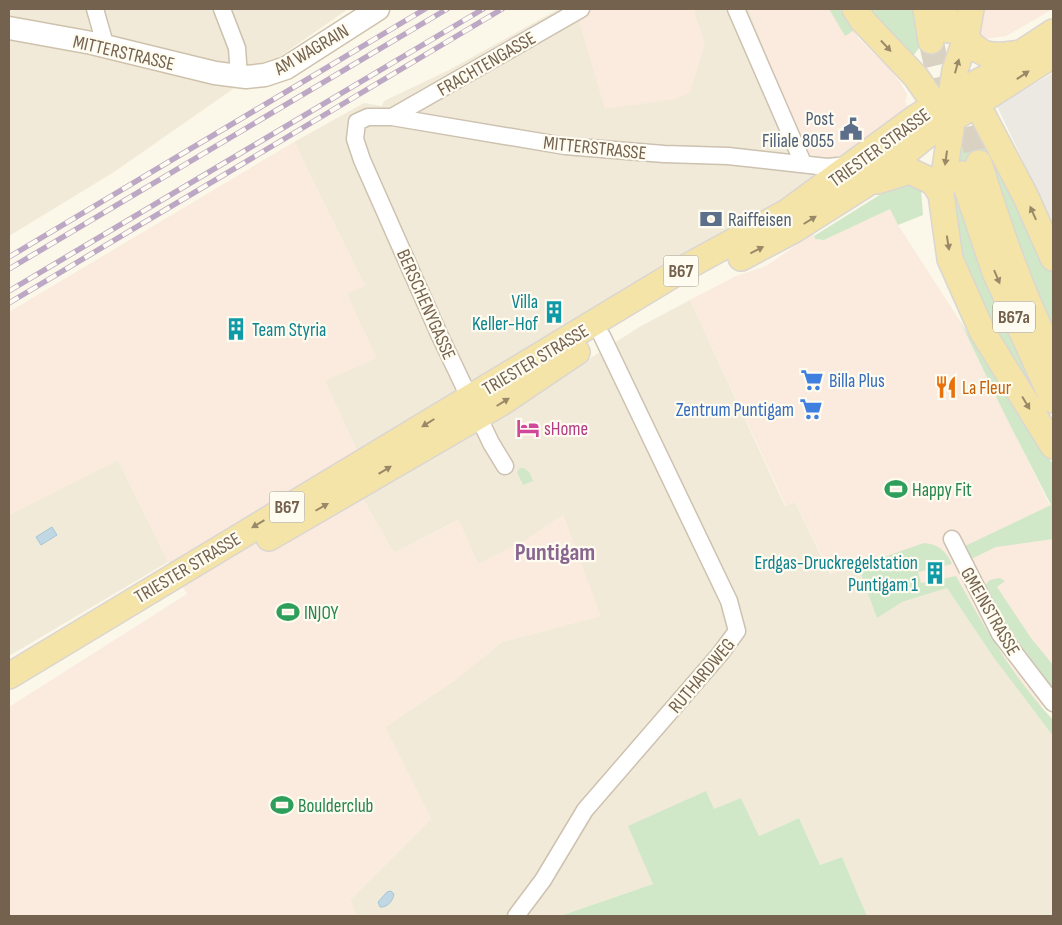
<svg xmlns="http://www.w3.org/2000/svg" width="1062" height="925" font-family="'Sofia Sans Condensed',sans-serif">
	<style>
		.residential { fill: #f2ead8 }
		.commercial { fill: #faebde }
		.industrial { fill: #ece9e2 }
		.green { fill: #d0e8c8 }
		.water { fill: #bfd8e4; stroke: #a6c6d5 }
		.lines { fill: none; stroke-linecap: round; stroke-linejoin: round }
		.primary-tunnel { stroke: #d9d2c2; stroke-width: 25; stroke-dasharray: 25 12; stroke-linecap: butt }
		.street-casing { stroke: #cdc1b0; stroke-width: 19 }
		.secondary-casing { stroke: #cfc2ad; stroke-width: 25 }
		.primary-casing { stroke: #dbd6d1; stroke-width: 28 }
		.street { stroke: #fff; stroke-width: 16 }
		.secondary { stroke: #fff; stroke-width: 22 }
		.primary { stroke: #f4e4a7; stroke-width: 25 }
		.rail-casing { stroke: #bca8c5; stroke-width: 5.5 }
		.rail { stroke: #fefbf0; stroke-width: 4; stroke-dasharray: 11; stroke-linecap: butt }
		.oneway { fill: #9a8969 }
		.labels { text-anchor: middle; stroke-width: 4.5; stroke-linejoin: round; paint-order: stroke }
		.shield { fill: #fefbf0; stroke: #9d907f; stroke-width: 1 }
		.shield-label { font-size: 18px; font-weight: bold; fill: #74624e }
		.street-label { font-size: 19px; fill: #74624e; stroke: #fefbf0 }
		.service-label { font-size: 19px; fill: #4e5e75; stroke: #fefbf0; text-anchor: end }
		.culture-label { font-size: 19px; fill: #0d838f; stroke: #fefbf0; text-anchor: end }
		.shop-label { font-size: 19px; fill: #366cbe; stroke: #fefbf0; text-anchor: start }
		.food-label { font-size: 19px; fill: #c56008; stroke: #fefbf0; text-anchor: start }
		.hotel-label { font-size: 19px; fill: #b23c85; stroke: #fefbf0; text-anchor: start }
		.leisure-label { font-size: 19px; fill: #27864d; stroke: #fefbf0; text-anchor: start }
		.district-label { font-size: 24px; font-weight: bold; fill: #89668f; stroke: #fefbf0 }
	</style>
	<rect width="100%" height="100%" fill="#fbf7e9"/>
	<path class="residential" d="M9,9H348L114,172L9,236Z
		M559,9H575L580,22L705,44L695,16V9H749L817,184L740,222L699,250L680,256L657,268L624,294L358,453L325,381L347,293L365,286L294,142L364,103L382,106L384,101L449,70Z
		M690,300L785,506L795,502L830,574L858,566L877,617L902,602L947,588L994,658L1053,736V916H867L842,857L820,865L799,818L759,836L741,798L653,884L560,916H357L350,900L431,819L385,727L455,680L502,642L600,616L563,515L526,540L478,564L458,520L394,553L362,497L473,433L641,326Z
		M118,460L168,562L9,656V515Z"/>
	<path class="commercial" d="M575,9H695V16L705,43L690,93L676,99L605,109Z
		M749,9H840L859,39L889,68L899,81L907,94L905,101L911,114L817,184Z
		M979,9H1053L1006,36L978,40Z
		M294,142L365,286L347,294L377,358L325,381L358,453L362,497L394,553L459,520L478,564L526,540L563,515L601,616L502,642L455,680L385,727L431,819L350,900L357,916H9V707L187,594L168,562L118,460L9,515V312Z
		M890,208L898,225L960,321L1053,512V701L1032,709L994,658L947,588L902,602L877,618L858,566L831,574L795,502L786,506L690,300L736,276L766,266L813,234L815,239L824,240Z"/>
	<path class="industrial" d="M1053,73V224L997,106Z"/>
	<path class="green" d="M829,9H840L853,31L845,36Z
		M867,9H914L919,48L911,59Z
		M978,130L1040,244L1053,274V330L1003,201L956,188L1017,351L1053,420V433L968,282L951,215L954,149Z
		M904,182L916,185L921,190L923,215L898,225L890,209L824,240L815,239L814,236L886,191Z
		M960,321L1021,420L1053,464V539L996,547L971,559L965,546L1051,505L1004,413Z
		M520,468H524L530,473L533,481L523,485L517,472Z
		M924,543C939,544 946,551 952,564L918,572L921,583L956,576C984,627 1013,677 1053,720V736L994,658L947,588L902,602L877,618L858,566Z
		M1000,578L1005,581L997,587L1031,638L1053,665V688L1016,639L982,588L990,580Z
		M706,791L714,809L741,798L759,836L799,818L820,865L842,857L867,916H560L653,884L628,826Z"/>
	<path class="water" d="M52,527L57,535L41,545L36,537Z
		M391,891L394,894C393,901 387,908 380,907L378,902L387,892Z"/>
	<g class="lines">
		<path class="primary-tunnel" d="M931,41L948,116
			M962,90L979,163"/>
		<defs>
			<path id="street" d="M95,9L103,37L102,45
				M222,9L237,48L239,77
				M736,9L803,163
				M392,117L581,9
				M505,466L491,443L439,334L362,160L355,139L357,122L368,117H392L565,146L664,154L728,156L827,167L850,165
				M952,539L1000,634L1053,703
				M516,916L543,880L585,810L720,654L737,631L729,601L602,336"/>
			<path id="secondary" d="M9,28L92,43L215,73L246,77L265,75L286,68L378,9"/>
			<path id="primary" d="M855,9L863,21L916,77L936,106
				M926,9L931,41
				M944,9L948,30
				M971,9L966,38C984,60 995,56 1021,53
				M977,104L1025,195L1053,258
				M945,107L951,96L955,70L966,38
				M958,112L952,122L941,194L950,259L982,331L1053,446
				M979,163C999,228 1022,296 1053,356
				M962,174L995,272L1053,400
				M877,181L910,171L933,182L941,194
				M741,258L794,230L865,185L926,136L1053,55
				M269,538L503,402L577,352
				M9,676L681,270L787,212L915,118L951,96L993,74L1021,53L1053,32"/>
		</defs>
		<use href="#street" class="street-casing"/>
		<use href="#secondary" class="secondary-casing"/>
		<use href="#primary" class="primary-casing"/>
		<use href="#street" class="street"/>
		<use href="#secondary" class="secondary"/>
		<use href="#primary" class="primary"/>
		<defs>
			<path id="rail" d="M9,257L425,9
				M9,269L447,9
				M9,291L483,9
				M9,303L502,9"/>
		</defs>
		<use href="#rail" class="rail-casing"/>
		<use href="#rail" class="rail"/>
	</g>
	<defs><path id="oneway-solid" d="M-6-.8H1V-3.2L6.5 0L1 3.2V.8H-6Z" transform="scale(1.25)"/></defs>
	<g class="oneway">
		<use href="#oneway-solid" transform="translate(886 46) rotate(47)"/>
		<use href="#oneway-solid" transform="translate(957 66) rotate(-74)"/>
		<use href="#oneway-solid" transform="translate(1023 75) rotate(-33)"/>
		<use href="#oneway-solid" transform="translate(946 158) rotate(98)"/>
		<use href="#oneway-solid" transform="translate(1033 213) rotate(-114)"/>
		<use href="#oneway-solid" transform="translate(810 220) rotate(-32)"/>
		<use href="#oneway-solid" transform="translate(948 243) rotate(81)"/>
		<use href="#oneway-solid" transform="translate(757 250) rotate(-27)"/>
		<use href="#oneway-solid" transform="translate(997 277) rotate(67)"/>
		<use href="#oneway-solid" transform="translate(503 402) rotate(-32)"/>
		<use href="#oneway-solid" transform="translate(1026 403) rotate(59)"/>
		<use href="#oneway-solid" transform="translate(428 423) rotate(148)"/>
		<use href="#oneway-solid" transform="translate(385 470) rotate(-31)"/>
		<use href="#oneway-solid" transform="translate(322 507) rotate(-30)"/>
		<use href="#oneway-solid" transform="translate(258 524) rotate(149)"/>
	</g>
	<defs>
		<symbol id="civic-bare" viewBox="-9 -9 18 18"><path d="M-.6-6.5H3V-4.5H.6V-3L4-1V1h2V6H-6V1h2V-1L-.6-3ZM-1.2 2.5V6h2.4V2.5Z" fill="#5c6f8a" stroke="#fefbf0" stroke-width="2.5" paint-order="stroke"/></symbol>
		<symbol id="bank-bare" viewBox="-9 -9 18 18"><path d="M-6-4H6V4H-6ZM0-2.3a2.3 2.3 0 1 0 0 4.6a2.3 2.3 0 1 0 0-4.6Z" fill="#5c6f8a" stroke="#fefbf0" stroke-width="2.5" paint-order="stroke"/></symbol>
		<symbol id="building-bare" viewBox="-9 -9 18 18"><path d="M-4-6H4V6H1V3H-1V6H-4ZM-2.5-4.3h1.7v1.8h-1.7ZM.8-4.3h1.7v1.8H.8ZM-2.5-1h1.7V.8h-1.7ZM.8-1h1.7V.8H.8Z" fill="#0f9aa8" stroke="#fefbf0" stroke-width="2.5" paint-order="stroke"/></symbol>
		<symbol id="supermarket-bare" viewBox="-9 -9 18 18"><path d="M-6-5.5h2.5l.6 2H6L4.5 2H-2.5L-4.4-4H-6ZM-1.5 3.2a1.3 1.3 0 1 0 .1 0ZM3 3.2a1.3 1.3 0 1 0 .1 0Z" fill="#3f7fe0" stroke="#fefbf0" stroke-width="2.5" paint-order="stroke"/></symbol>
		<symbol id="restaurant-bare" viewBox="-9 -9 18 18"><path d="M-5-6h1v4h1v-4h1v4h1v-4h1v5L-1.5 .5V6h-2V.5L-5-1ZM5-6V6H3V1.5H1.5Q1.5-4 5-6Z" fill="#e8710a" stroke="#fefbf0" stroke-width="2.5" paint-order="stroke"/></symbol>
		<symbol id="hotel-bare" viewBox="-9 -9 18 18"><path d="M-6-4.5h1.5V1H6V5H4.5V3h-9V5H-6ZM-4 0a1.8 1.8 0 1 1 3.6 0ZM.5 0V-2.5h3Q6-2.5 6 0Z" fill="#d1479c" stroke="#fefbf0" stroke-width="2.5" paint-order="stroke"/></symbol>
		<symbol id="stadium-bare" viewBox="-9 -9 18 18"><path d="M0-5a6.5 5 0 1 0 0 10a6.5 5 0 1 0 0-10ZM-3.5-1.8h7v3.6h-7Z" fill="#2e9e5b" stroke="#fefbf0" stroke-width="2.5" paint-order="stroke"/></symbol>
	</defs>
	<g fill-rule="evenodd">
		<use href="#civic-bare" x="835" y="113" width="32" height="32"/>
		<use href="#bank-bare" x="695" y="203" width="32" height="32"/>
		<use href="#building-bare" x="538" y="296" width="32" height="32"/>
		<use href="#building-bare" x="220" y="313" width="32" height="32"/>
		<use href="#supermarket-bare" x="796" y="364" width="32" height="32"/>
		<use href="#restaurant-bare" x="930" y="371" width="32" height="32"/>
		<use href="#supermarket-bare" x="795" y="393" width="32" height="32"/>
		<use href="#hotel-bare" x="512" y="412" width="32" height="32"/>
		<use href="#stadium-bare" x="880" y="473" width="32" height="32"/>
		<use href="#building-bare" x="919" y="557" width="32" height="32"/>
		<use href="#stadium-bare" x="272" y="596" width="32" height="32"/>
		<use href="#stadium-bare" x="266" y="789" width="32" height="32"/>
	</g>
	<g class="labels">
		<g class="shield">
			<rect x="663.5" y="255.5" width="35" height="31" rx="4"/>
			<rect x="993" y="301.5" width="42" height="31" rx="4"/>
			<rect x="269.5" y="491.5" width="35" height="31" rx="4"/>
		</g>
		<g class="shield-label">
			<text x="681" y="277">B67</text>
			<text x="1014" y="323">B67a</text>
			<text x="287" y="513">B67</text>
		</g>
		<g class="street-label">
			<text transform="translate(311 49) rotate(-30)" y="7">AM WAGRAIN</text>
			<text transform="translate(124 52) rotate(13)" y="7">MITTERSTRASSE</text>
			<text transform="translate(486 63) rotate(-30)" y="7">FRACHTENGASSE</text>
			<text transform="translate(595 147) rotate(6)" y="7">MITTERSTRASSE</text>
			<text transform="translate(879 147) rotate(-36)" y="7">TRIESTER STRASSE</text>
			<text transform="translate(427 304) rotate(66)" y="7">BERSCHENYGASSE</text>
			<text transform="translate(535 359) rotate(-31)" y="7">TRIESTER STRASSE</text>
			<text transform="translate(187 567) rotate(-31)" y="7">TRIESTER STRASSE</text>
			<text transform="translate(991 611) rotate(60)" y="7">GMEINSTRASSE</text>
			<text transform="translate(701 675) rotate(-50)" y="7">RUTHARDWEG</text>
		</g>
		<g class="service-label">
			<text x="834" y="125">Post<tspan x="834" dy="22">Filiale 8055</tspan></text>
			<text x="728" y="226" text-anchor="start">Raiffeisen</text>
		</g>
		<g class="culture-label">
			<text x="538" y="308">Villa<tspan x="538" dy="22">Keller-Hof</tspan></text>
			<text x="252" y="336" text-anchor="start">Team Styria</text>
			<text x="918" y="569">Erdgas-Druckregelstation<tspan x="918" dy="22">Puntigam 1</tspan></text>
		</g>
		<g class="shop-label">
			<text x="829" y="387">Billa Plus</text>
			<text x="794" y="416" text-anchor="end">Zentrum Puntigam</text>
		</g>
		<g class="food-label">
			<text x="962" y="394">La Fleur</text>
		</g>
		<g class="hotel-label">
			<text x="544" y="435">sHome</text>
		</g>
		<g class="leisure-label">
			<text x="912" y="496">Happy Fit</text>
			<text x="304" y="619">INJOY</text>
			<text x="298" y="812">Boulderclub</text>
		</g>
		<g class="district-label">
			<text x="555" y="560">Puntigam</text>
		</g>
	</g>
	<rect width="1062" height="925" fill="none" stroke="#74624e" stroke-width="20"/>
</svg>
